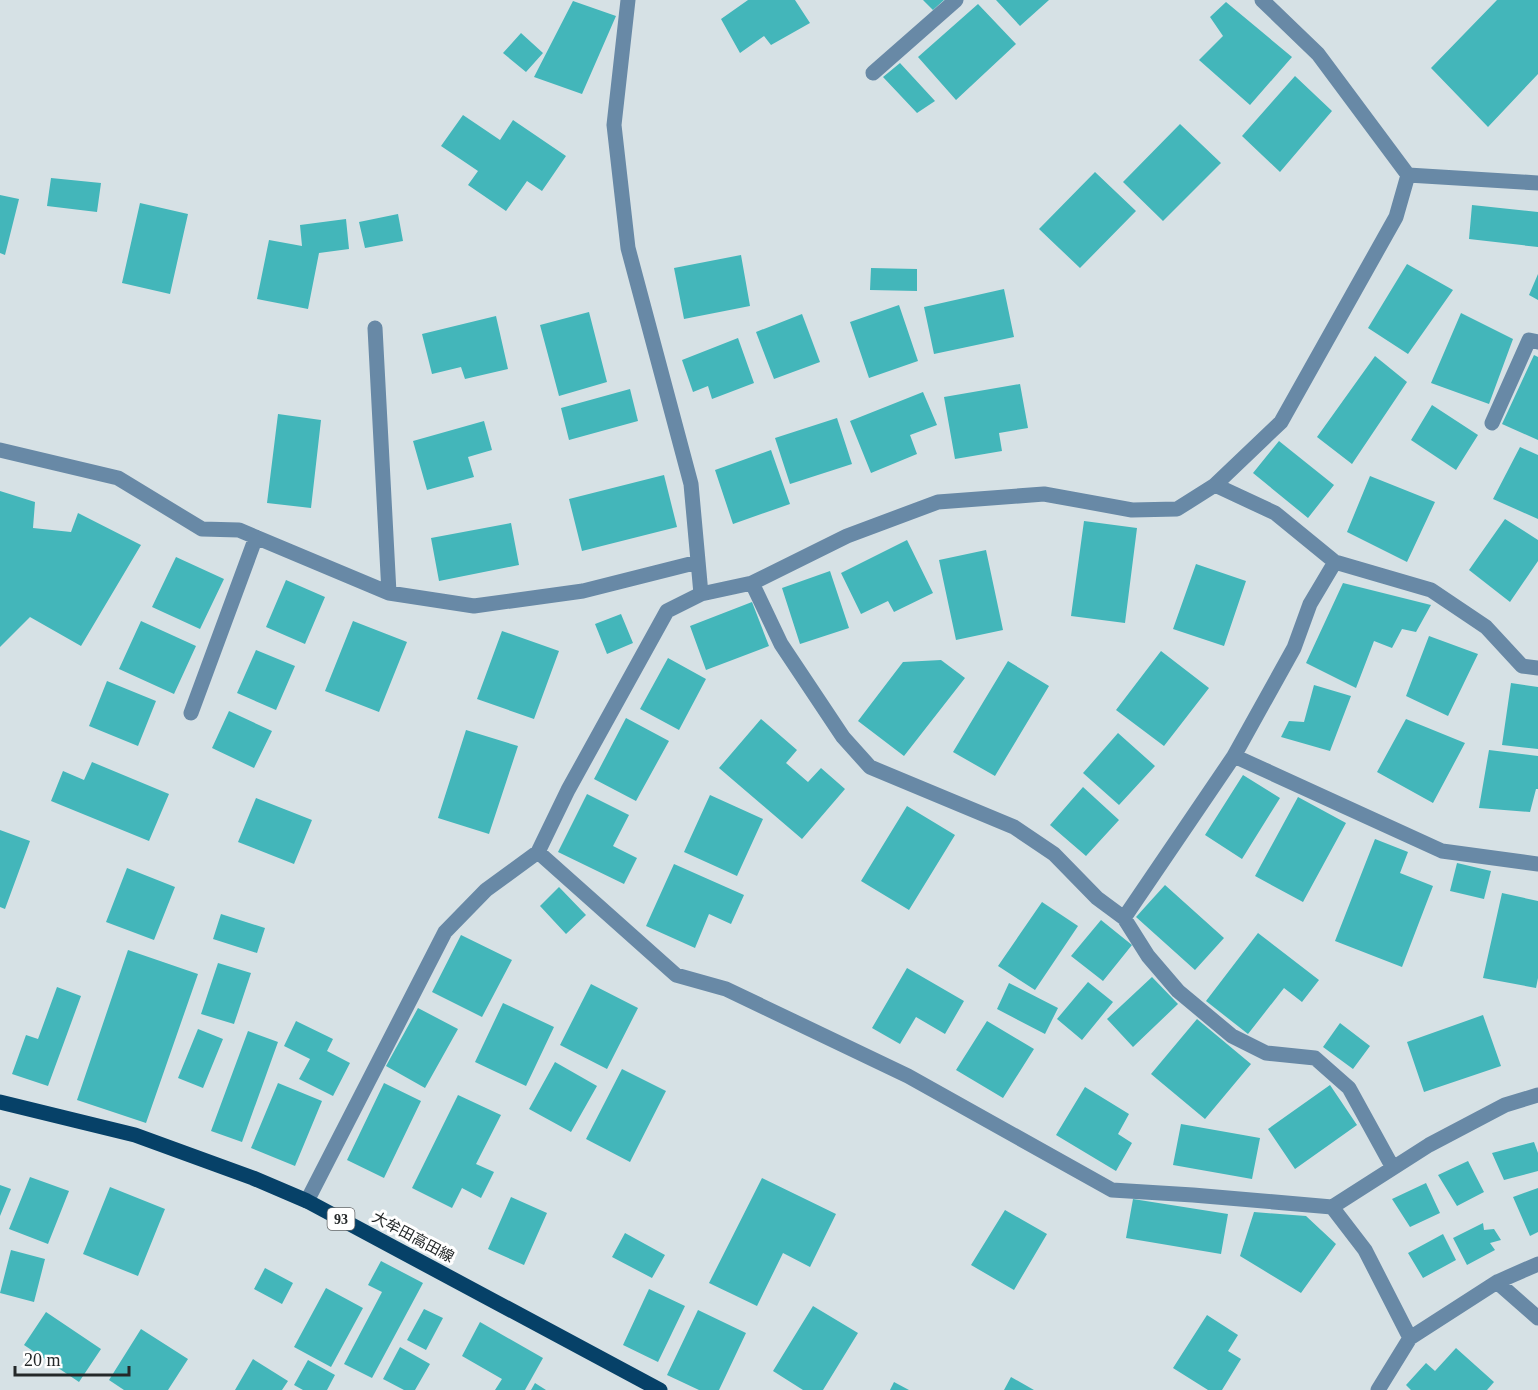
<svg xmlns="http://www.w3.org/2000/svg" width="1538" height="1390" font-family="'Times New Roman','Noto Sans JP',serif">
	<style>
		.building { fill: #43b6ba }
		.lines { fill: none; stroke-linecap: round; stroke-linejoin: round }
		.minor { stroke: #6889a6; stroke-width: 15 }
		.major { stroke: #064168; stroke-width: 15 }
		.labels { text-anchor: middle; stroke-width: 6; stroke-linejoin: round; paint-order: stroke }
		.shield { fill: #fff; stroke: #666869; stroke-width: 1.5 }
		.shield-label { font-size: 14px; font-weight: bold; fill: #242829 }
		.street-label { font-size: 15px; fill: #242829; stroke: #fff }
	</style>
	<rect width="100%" height="100%" fill="#d6e1e5"/>
	<path class="building" d="M748,0H795L810,23L771,45L764,36L740,53L721,19Z
		M923,0H944L933,10Z
		M996,0H1049L1020,26Z
		M1497,0H1538V74L1488,127L1431,68Z
		M573,1L616,16L582,94L534,77Z
		M1226,2L1292,57L1250,105L1199,60L1223,36L1210,17Z
		M978,4L1016,44L956,100L918,57Z
		M521,33L543,53L526,72L503,53Z
		M900,63L935,101L917,113L883,77Z
		M1295,76L1332,111L1280,172L1242,136Z
		M463,115L500,140L513,120L566,156L542,191L527,181L506,211L468,185L478,171L441,146Z
		M1180,124L1221,163L1163,221L1123,182Z
		M1095,172L1136,211L1080,268L1039,229Z
		M51,178L101,183L97,212L47,206Z
		M0,195L19,199L5,255L0,253Z
		M140,203L188,214L170,294L122,283Z
		M1472,205L1538,212V247L1469,239Z
		M398,214L403,241L365,248L359,222Z
		M346,219L349,249L319,253L308,309L257,299L269,240L302,246L300,225Z
		M741,255L750,306L684,319L674,268Z
		M1407,264L1453,290L1408,354L1368,328Z
		M871,268L917,269V291L870,290Z
		M1538,274V300L1529,295Z
		M1004,289L1014,337L934,354L924,307Z
		M899,305L918,361L869,378L850,322Z
		M589,312L607,382L559,396L540,325Z
		M1461,313L1513,339L1489,404L1431,383Z
		M802,314L820,362L774,379L756,332Z
		M496,316L508,369L465,379L461,367L432,374L422,334Z
		M738,338L754,383L712,399L708,386L693,392L682,360Z
		M1534,355L1538,357V440L1502,424Z
		M1375,356L1407,382L1352,464L1317,437Z
		M1020,384L1028,428L999,433L1002,451L955,459L944,397Z
		M630,389L638,421L569,440L561,408Z
		M923,392L937,425L910,435L917,454L871,473L850,421Z
		M1432,405L1478,435L1456,470L1411,440Z
		M278,414L321,420L311,508L267,503Z
		M837,418L852,464L790,484L775,438Z
		M484,421L492,450L468,457L474,477L427,490L413,441Z
		M1279,441L1334,485L1308,518L1253,473Z
		M1520,447L1538,455V519L1493,499Z
		M771,450L790,504L733,524L715,470Z
		M664,475L677,527L582,551L569,499Z
		M1370,476L1435,502L1407,562L1347,532Z
		M0,491L35,502L33,528L71,532L78,513L141,545L81,646L30,617L0,647Z
		M1505,519L1538,540V561L1510,602L1469,570Z
		M1084,521L1137,528L1125,623L1071,616Z
		M511,523L519,565L439,581L431,538Z
		M907,540L933,593L894,612L888,601L861,614L841,573Z
		M986,550L1003,630L956,640L939,560Z
		M176,557L224,579L200,629L152,607Z
		M1196,564L1246,581L1224,646L1173,629Z
		M830,571L849,628L800,644L782,588Z
		M286,580L325,597L305,644L266,627Z
		M1343,583L1431,605L1416,632L1402,629L1392,648L1374,641L1356,688L1306,663Z
		M752,602L769,646L706,670L690,626Z
		M621,614L633,643L607,654L595,624Z
		M141,621L196,646L174,694L119,669Z
		M353,621L407,642L379,712L325,691Z
		M502,631L559,651L534,719L477,699Z
		M1429,636L1478,654L1448,716L1406,696Z
		M256,650L295,666L276,710L237,693Z
		M1161,651L1209,688L1164,746L1116,710Z
		M668,658L706,679L679,730L640,709Z
		M941,660L965,678L904,756L858,721L903,662Z
		M1008,661L1049,686L995,776L953,752Z
		M107,681L156,701L138,746L89,726Z
		M1511,683L1538,687V749L1502,745Z
		M1314,685L1351,696L1330,751L1281,737L1289,721L1304,722Z
		M229,711L272,731L254,768L212,748Z
		M626,718L669,741L636,801L594,779Z
		M761,719L797,750L786,763L808,782L821,768L845,789L802,839L719,768Z
		M1406,719L1465,743L1433,803L1377,772Z
		M466,730L518,746L489,834L438,818Z
		M1118,733L1155,766L1119,805L1083,773Z
		M1489,750L1538,756V789H1536L1530,812L1479,808Z
		M92,762L169,794L149,841L51,801L63,771L84,780Z
		M1243,775L1280,798L1242,859L1205,835Z
		M1083,787L1119,820L1086,856L1050,825Z
		M587,794L629,815L613,846L637,858L624,884L558,852Z
		M710,795L763,819L737,876L684,852Z
		M1298,797L1346,823L1303,902L1255,876Z
		M256,798L312,820L294,864L238,842Z
		M907,806L955,835L909,910L861,881Z
		M0,830L30,841L5,909L0,907Z
		M1375,839L1408,852L1400,873L1433,886L1402,967L1335,941Z
		M1457,863L1491,871L1484,899L1450,891Z
		M674,864L744,895L731,924L709,914L695,948L646,926Z
		M127,868L175,887L154,940L106,922Z
		M1165,885L1224,938L1195,970L1136,917Z
		M559,887L586,915L566,934L540,906Z
		M1502,893L1538,901V978L1536,988L1483,978Z
		M1042,902L1078,926L1035,990L998,966Z
		M221,914L265,928L257,953L213,939Z
		M1101,920L1132,945L1103,981L1071,956Z
		M1258,933L1319,980L1302,1002L1284,988L1248,1034L1206,1001Z
		M461,935L512,960L482,1017L432,992Z
		M128,950L198,974L146,1123L77,1100Z
		M218,963L251,973L234,1024L201,1014Z
		M907,968L964,1001L945,1034L916,1017L900,1044L872,1028Z
		M1152,977L1178,1004L1133,1047L1107,1019Z
		M1088,982L1113,1002L1082,1040L1057,1019Z
		M1009,983L1058,1008L1045,1034L997,1009Z
		M591,984L638,1008L607,1069L560,1045Z
		M57,987L81,996L48,1086L12,1074L26,1035L38,1039Z
		M503,1003L554,1027L526,1086L475,1062Z
		M418,1008L458,1029L425,1088L386,1066Z
		M1483,1015L1501,1066L1424,1092L1407,1042Z
		M1197,1019L1251,1064L1205,1119L1151,1074Z
		M296,1021L333,1039L327,1051L350,1063L333,1096L299,1079L310,1059L284,1046Z
		M987,1021L1034,1049L1003,1098L956,1070Z
		M1340,1023L1370,1046L1353,1069L1323,1047Z
		M198,1029L223,1039L203,1088L178,1078Z
		M248,1031L278,1042L242,1142L211,1131Z
		M555,1062L597,1086L571,1132L529,1109Z
		M622,1069L666,1091L630,1162L586,1139Z
		M278,1083L322,1101L295,1166L251,1148Z
		M384,1083L421,1101L384,1178L347,1160Z
		M1330,1085L1357,1125L1295,1169L1268,1129Z
		M1085,1087L1129,1114L1118,1134L1132,1143L1116,1171L1056,1135Z
		M458,1095L501,1115L476,1164L494,1172L481,1198L462,1188L452,1208L412,1188Z
		M1181,1124L1260,1138L1252,1179L1173,1165Z
		M1534,1142L1538,1153V1171L1504,1180L1492,1153Z
		M1468,1161L1484,1192L1457,1206L1438,1175Z
		M30,1177L69,1191L48,1244L9,1229Z
		M762,1178L836,1214L810,1267L783,1253L757,1306L709,1283Z
		M1426,1183L1440,1213L1410,1227L1392,1199Z
		M0,1185L11,1189L0,1216Z
		M110,1187L165,1209L138,1276L83,1254Z
		M1538,1188V1232L1530,1236L1513,1197Z
		M511,1197L547,1213L524,1265L488,1249Z
		M1133,1199L1228,1214L1221,1254L1126,1238Z
		M1005,1210L1047,1234L1014,1290L971,1265Z
		M1254,1212L1306,1216L1336,1244L1301,1293L1240,1256Z
		M1483,1223L1484,1230L1494,1229L1501,1240L1490,1243L1495,1250L1467,1265L1453,1238Z
		M625,1233L665,1255L652,1278L612,1257Z
		M1443,1234L1456,1260L1423,1278L1408,1253Z
		M11,1250L45,1259L34,1302L0,1293Z
		M381,1261L423,1283L372,1378L344,1364L382,1292L368,1285Z
		M265,1268L293,1283L282,1304L254,1289Z
		M326,1288L363,1308L331,1367L294,1347Z
		M649,1289L685,1306L658,1362L623,1345Z
		M813,1306L858,1333L823,1390H803L773,1371Z
		M424,1309L443,1318L426,1350L407,1340Z
		M698,1310L746,1333L719,1390H699L667,1375Z
		M46,1312L101,1349L79,1382L24,1345Z
		M1207,1315L1238,1335L1228,1351L1241,1359L1222,1390H1208L1173,1368Z
		M480,1322L543,1358L525,1390H495L502,1379L462,1356Z
		M141,1329L188,1359L168,1390H124L109,1380Z
		M400,1347L430,1364L415,1390H404L383,1379Z
		M1456,1348L1494,1382L1487,1390H1411L1406,1385L1426,1363L1435,1371Z
		M253,1359L288,1381L282,1390H235Z
		M308,1360L335,1375L327,1390H303L294,1385Z
		M1011,1377L1034,1390H1004Z
		M894,1382L909,1390H890Z
		M535,1383L546,1390H531Z"/>
	<g class="lines">
		<path class="minor" d="M628,0L614,125L628,248L691,484L701,594
			M873,73L956,0
			M1408,175L1538,183
			M375,328L389,593
			M1492,423L1529,340L1538,342
			M0,450L118,478L202,529L239,530L389,593L474,606L583,591L698,562
			M1215,485L1275,513L1335,562L1431,590L1486,627L1522,666L1538,668
			M1335,562L1310,604L1294,648L1234,756L1442,851L1538,864
			M752,583L781,644L843,737L870,767L1014,827L1054,854L1097,898L1124,918L1234,756
			M191,713L256,537
			M538,852L676,975L726,989L908,1076L1112,1190L1193,1195L1332,1207L1429,1145L1505,1105L1538,1095
			M1124,918L1148,956L1178,991L1232,1036L1266,1053L1315,1058L1349,1088L1393,1168
			M307,1201L445,932L486,890L538,852L568,790L667,611L701,594L752,583L847,536L938,502L1044,494L1132,510L1177,509L1215,485L1281,422L1396,217L1408,175L1318,54L1262,0
			M1332,1207L1365,1250L1410,1338L1497,1282L1538,1318
			M1497,1282L1538,1264
			M1378,1390L1410,1338"/>
		<path class="major" d="M0,1102L135,1135L253,1178L307,1201L660,1390"/>
	</g>
	<g class="labels">
		<rect class="shield" x="327.5" y="1208" width="27" height="22" rx="4.5"/>
		<g class="shield-label">
			<text x="341" y="1224">93</text>
		</g>
		<g class="street-label">
			<text transform="translate(413 1237) rotate(28)" y="5">大牟田高田線</text>
		</g>
	</g>
	<path d="M15 1366v9h114v-9" fill="none" stroke="#242829" stroke-width="3"/>
	<text x="24" y="1366" font-size="18" fill="#242829" stroke="#ffffff" stroke-width="4.5" paint-order="stroke">20 m</text>
</svg>
